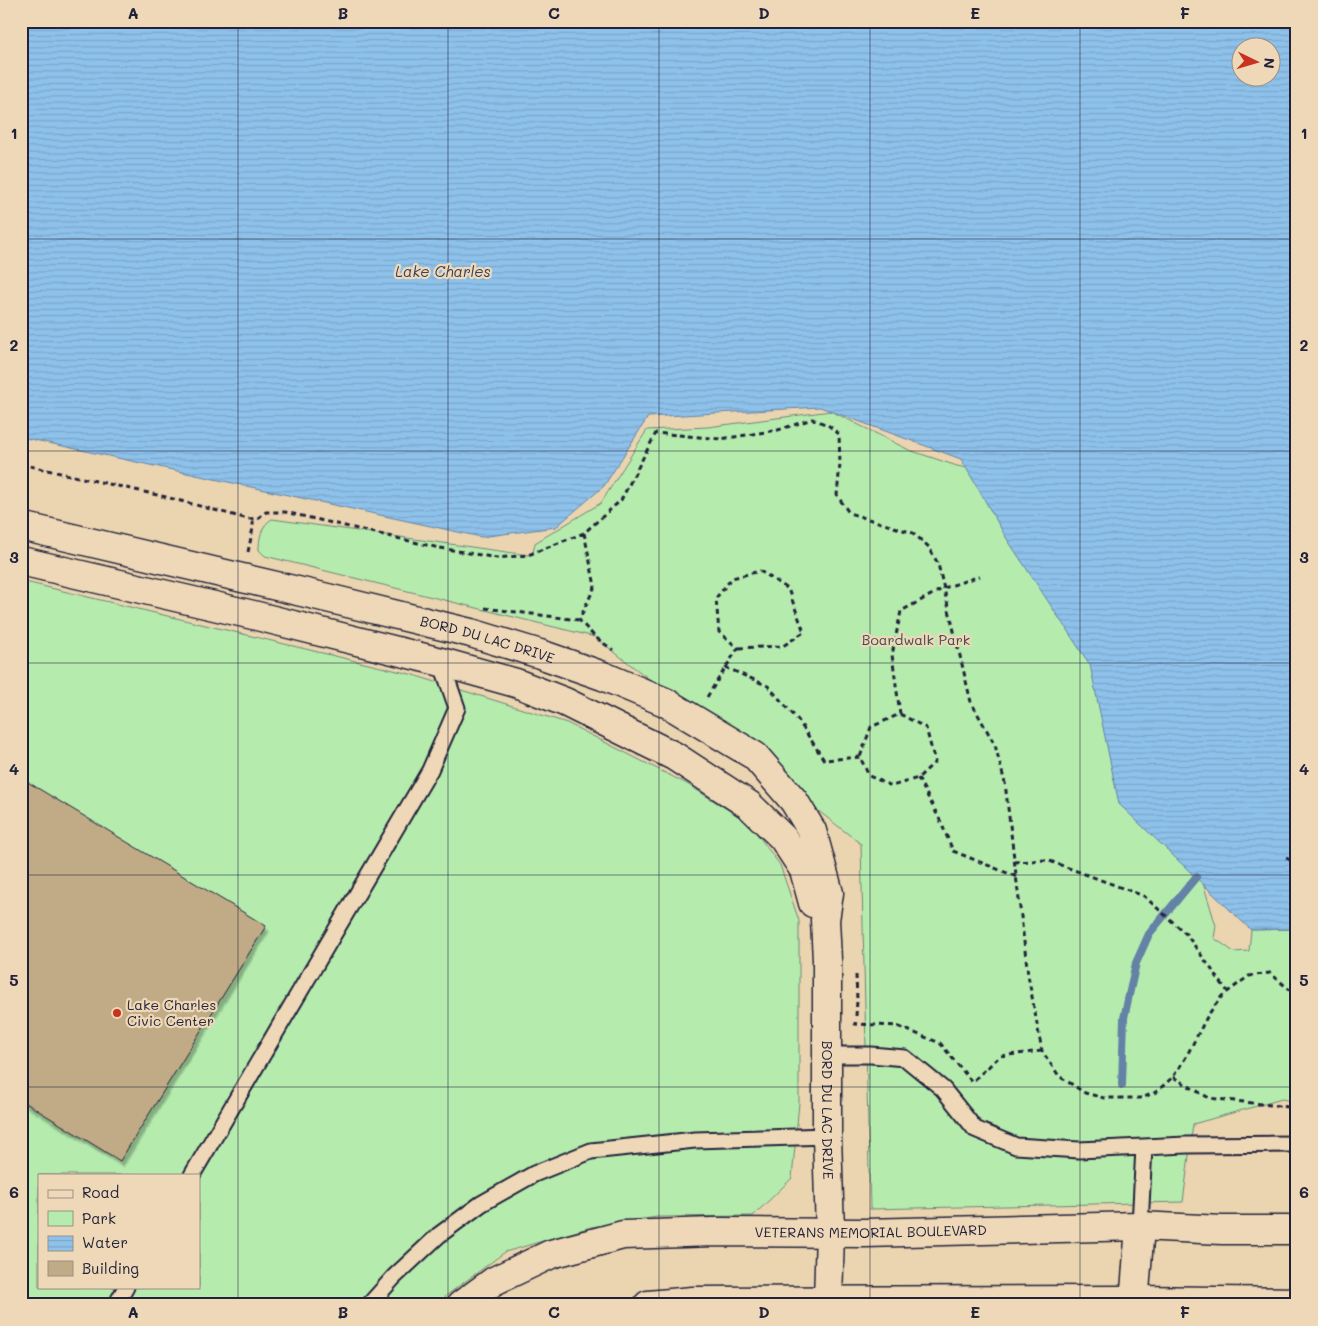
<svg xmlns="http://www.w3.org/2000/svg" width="1318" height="1326" font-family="Mali,sans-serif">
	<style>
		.green { fill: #b5ecae; stroke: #6c8774; fill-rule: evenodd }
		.water { fill: url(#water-rules); stroke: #6382a5; fill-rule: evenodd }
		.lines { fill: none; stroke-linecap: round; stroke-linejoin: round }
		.stream { stroke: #6382a5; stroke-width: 8 }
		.building { fill: #c0ab86; stroke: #22223b; filter: url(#shadow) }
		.service-casing { stroke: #22223b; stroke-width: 19 }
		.minor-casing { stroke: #22223b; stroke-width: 31 }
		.tertiary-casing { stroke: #22223b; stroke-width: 31 }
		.secondary-casing { stroke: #22223b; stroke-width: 31 }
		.path { stroke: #22223b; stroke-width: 3; stroke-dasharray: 5 4; stroke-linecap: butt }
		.service { stroke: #eed8b7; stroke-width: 15 }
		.minor { stroke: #eed8b7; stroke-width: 28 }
		.tertiary { stroke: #eed8b7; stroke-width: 28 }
		.secondary { stroke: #eed8b7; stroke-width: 28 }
		.grid { fill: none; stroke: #22223b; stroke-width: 1; stroke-opacity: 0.55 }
		.poi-dot { fill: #c8321e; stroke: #eed8b7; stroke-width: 2 }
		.labels { text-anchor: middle; stroke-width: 4.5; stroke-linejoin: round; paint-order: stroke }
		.street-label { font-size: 14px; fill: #22223b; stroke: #eed8b7 }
		.park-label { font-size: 14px; fill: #3f4a52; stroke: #eed8b7 }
		.poi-label { font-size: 14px; fill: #22223b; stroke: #eed8b7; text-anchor: start }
		.water-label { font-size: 15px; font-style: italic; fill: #38425e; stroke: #eed8b7 }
		.neatline { fill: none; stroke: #22223b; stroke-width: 2 }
		.grid-label { font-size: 16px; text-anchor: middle; font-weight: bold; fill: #22223b }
	</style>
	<defs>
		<pattern id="water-rules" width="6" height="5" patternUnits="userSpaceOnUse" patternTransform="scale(1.25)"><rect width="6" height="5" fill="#8ec2eb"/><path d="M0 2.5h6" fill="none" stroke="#7aa6ca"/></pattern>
		<filter id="shadow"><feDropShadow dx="3" dy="5.5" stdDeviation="1" flood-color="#0004"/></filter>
	</defs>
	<rect width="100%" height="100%" fill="#ebd4b0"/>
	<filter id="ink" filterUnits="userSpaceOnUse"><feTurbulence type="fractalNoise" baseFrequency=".02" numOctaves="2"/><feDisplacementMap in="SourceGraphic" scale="10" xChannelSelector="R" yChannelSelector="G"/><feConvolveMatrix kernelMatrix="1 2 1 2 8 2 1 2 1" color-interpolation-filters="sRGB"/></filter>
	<g filter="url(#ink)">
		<path class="green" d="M831,411L909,450L957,466L1084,492L1216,926L1214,938L1234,952L1249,951L1251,930L1297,929V1102L1282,1099L1193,1124L1183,1202L870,1209L861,844L595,637L265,556L259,550C259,539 261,525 272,519L528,555L533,553L535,543L601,503L647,430L708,427Z
			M21,581L410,674L567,723L687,784L749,823L780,865L799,921V1103L792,1178L753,1216L657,1217L591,1227L505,1252L447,1295L437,1305H21ZM39,1175H199V1287H39Z"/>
		<path class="water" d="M21,21H1297V929L1251,930L1119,804L1090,665L1007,539L961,459L820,407L648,417L604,486L556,527L481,537L21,437ZM1240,48H1270V78H1240Z"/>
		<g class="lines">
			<path class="stream" d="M1122,1085L1124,1018L1136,963L1149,934L1196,877"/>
		</g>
		<path class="building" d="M21,778L266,926L120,1161L21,1100Z"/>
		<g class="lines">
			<defs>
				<path id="service" d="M827,1055H871L905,1058L943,1089L975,1129L1016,1146L1079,1150L1186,1145L1297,1144
					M192,1175L430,770L457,708L441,662
					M1140,1226L1144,1147
					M116,1305L126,1287
					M369,1305L394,1277L439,1235L481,1204L534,1174L591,1151L695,1140L827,1136"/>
				<path id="minor" d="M1134,1305L1140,1226"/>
				<g id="tertiary">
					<path id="s1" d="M21,526L319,596L471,633L540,654L603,676L665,702L755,756L794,801L812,831L829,893L825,920L827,960V1136L830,1232L828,1301"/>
					<path d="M21,561L253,615L441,662L516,683L565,702L674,756L749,805L783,838L804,870L813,903"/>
				</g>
				<g id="secondary">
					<path id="s2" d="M461,1305L494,1281L551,1254L623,1235L714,1232L865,1233L1140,1226L1222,1230H1297"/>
					<path d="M648,1305L693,1301L1134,1300L1297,1302"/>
				</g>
			</defs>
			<use href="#service" class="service-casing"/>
			<use href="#minor" class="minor-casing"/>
			<use href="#tertiary" class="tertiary-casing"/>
			<use href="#secondary" class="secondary-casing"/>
			<path class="path" d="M21,464L166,497L248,519L258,518L266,512H285L435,547L497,558L528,555L584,533L621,500L656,433L721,439L778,430L812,419L828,425L839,434L840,464L837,495L849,513L913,533L929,547L938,564L971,702L995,745L1005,783L1028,975L1042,1051L1059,1076L1085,1093L1104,1098H1142L1156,1092L1173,1077L1186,1057L1208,1015L1222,996L1249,976L1270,973L1297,996
				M584,533L595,586L579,620L595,637L613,650
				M248,552L253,528V519
				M485,608L579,620
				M725,667L768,686L798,720L824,760L860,757
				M707,697L738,648L719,632L716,598L732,578L760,571L788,589L804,632L783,646L738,648
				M900,714L926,728L935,762L918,778L892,786L869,776L860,757L871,727Z
				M900,714L892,655L901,611L944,588L980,576
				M918,778L940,820L953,851L1017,877
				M1286,858L1297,863
				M1014,862L1047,860L1144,896L1186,934L1228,992
				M856,1016L857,1000L856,975
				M855,1022V1024L897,1026L940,1043L972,1082L1000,1056L1042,1051
				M1173,1077L1209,1098L1297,1108"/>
			<use href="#service" class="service"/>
			<use href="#minor" class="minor"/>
			<use href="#tertiary" class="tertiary"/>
			<use href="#secondary" class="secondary"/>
		</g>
	</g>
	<path class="grid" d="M238,21V1305M448,21V1305M659,21V1305M870,21V1305M1080,21V1305M21,239H1297M21,451H1297M21,663H1297M21,875H1297M21,1087H1297"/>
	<circle class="poi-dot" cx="117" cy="1013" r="5"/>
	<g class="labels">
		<g class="street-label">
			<text dy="5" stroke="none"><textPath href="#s1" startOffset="480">BORD DU LAC DRIVE</textPath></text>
			<text dy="5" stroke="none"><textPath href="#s1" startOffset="1150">BORD DU LAC DRIVE</textPath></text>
			<text dy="5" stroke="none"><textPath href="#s2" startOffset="426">VETERANS MEMORIAL BOULEVARD</textPath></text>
		</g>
		<g class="park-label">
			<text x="916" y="645">Boardwalk Park</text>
		</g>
		<g class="poi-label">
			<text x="127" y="1010">Lake Charles<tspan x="127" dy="16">Civic Center</tspan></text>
		</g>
		<g class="water-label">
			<text x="443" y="277">Lake Charles</text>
		</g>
	</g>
	<rect width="1318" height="1326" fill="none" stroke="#eed8b7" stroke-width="55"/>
	<rect x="38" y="1174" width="162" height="115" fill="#eed8b7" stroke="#9c8f85"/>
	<rect x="48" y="1190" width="25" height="8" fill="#eed8b7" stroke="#9c8f85"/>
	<text x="82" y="1198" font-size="15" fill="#22223b">Road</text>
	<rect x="48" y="1211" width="25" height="15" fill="#b5ecae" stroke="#9c8f85"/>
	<text x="82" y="1224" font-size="15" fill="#22223b">Park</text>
	<rect x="48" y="1236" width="25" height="15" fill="url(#water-rules)" stroke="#9c8f85"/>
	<text x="82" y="1248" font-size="15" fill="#22223b">Water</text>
	<rect x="48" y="1261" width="25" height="15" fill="#c0ab86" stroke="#9c8f85"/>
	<text x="82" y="1274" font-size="15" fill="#22223b">Building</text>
	<g transform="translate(1256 62) rotate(95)"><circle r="24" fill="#eed8b7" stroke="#9c8f85"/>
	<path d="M0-4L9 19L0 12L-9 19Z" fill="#c8321e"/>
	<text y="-8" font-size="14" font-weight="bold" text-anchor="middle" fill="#22223b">N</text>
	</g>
	<rect x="28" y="28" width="1262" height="1270" class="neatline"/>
	<g class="grid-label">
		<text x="133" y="19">A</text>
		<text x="343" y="19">B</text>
		<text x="554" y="19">C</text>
		<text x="764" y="19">D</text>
		<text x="975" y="19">E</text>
		<text x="1185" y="19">F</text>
		<text x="14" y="139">1</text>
		<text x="1304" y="139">1</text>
		<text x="14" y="351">2</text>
		<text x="1304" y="351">2</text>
		<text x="14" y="563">3</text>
		<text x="1304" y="563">3</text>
		<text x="14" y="775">4</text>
		<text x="1304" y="775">4</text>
		<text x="14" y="986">5</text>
		<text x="1304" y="986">5</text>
		<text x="14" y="1198">6</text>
		<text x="1304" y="1198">6</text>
		<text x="133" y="1318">A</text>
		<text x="343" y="1318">B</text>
		<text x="554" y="1318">C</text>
		<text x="764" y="1318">D</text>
		<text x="975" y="1318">E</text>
		<text x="1185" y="1318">F</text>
	</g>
</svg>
